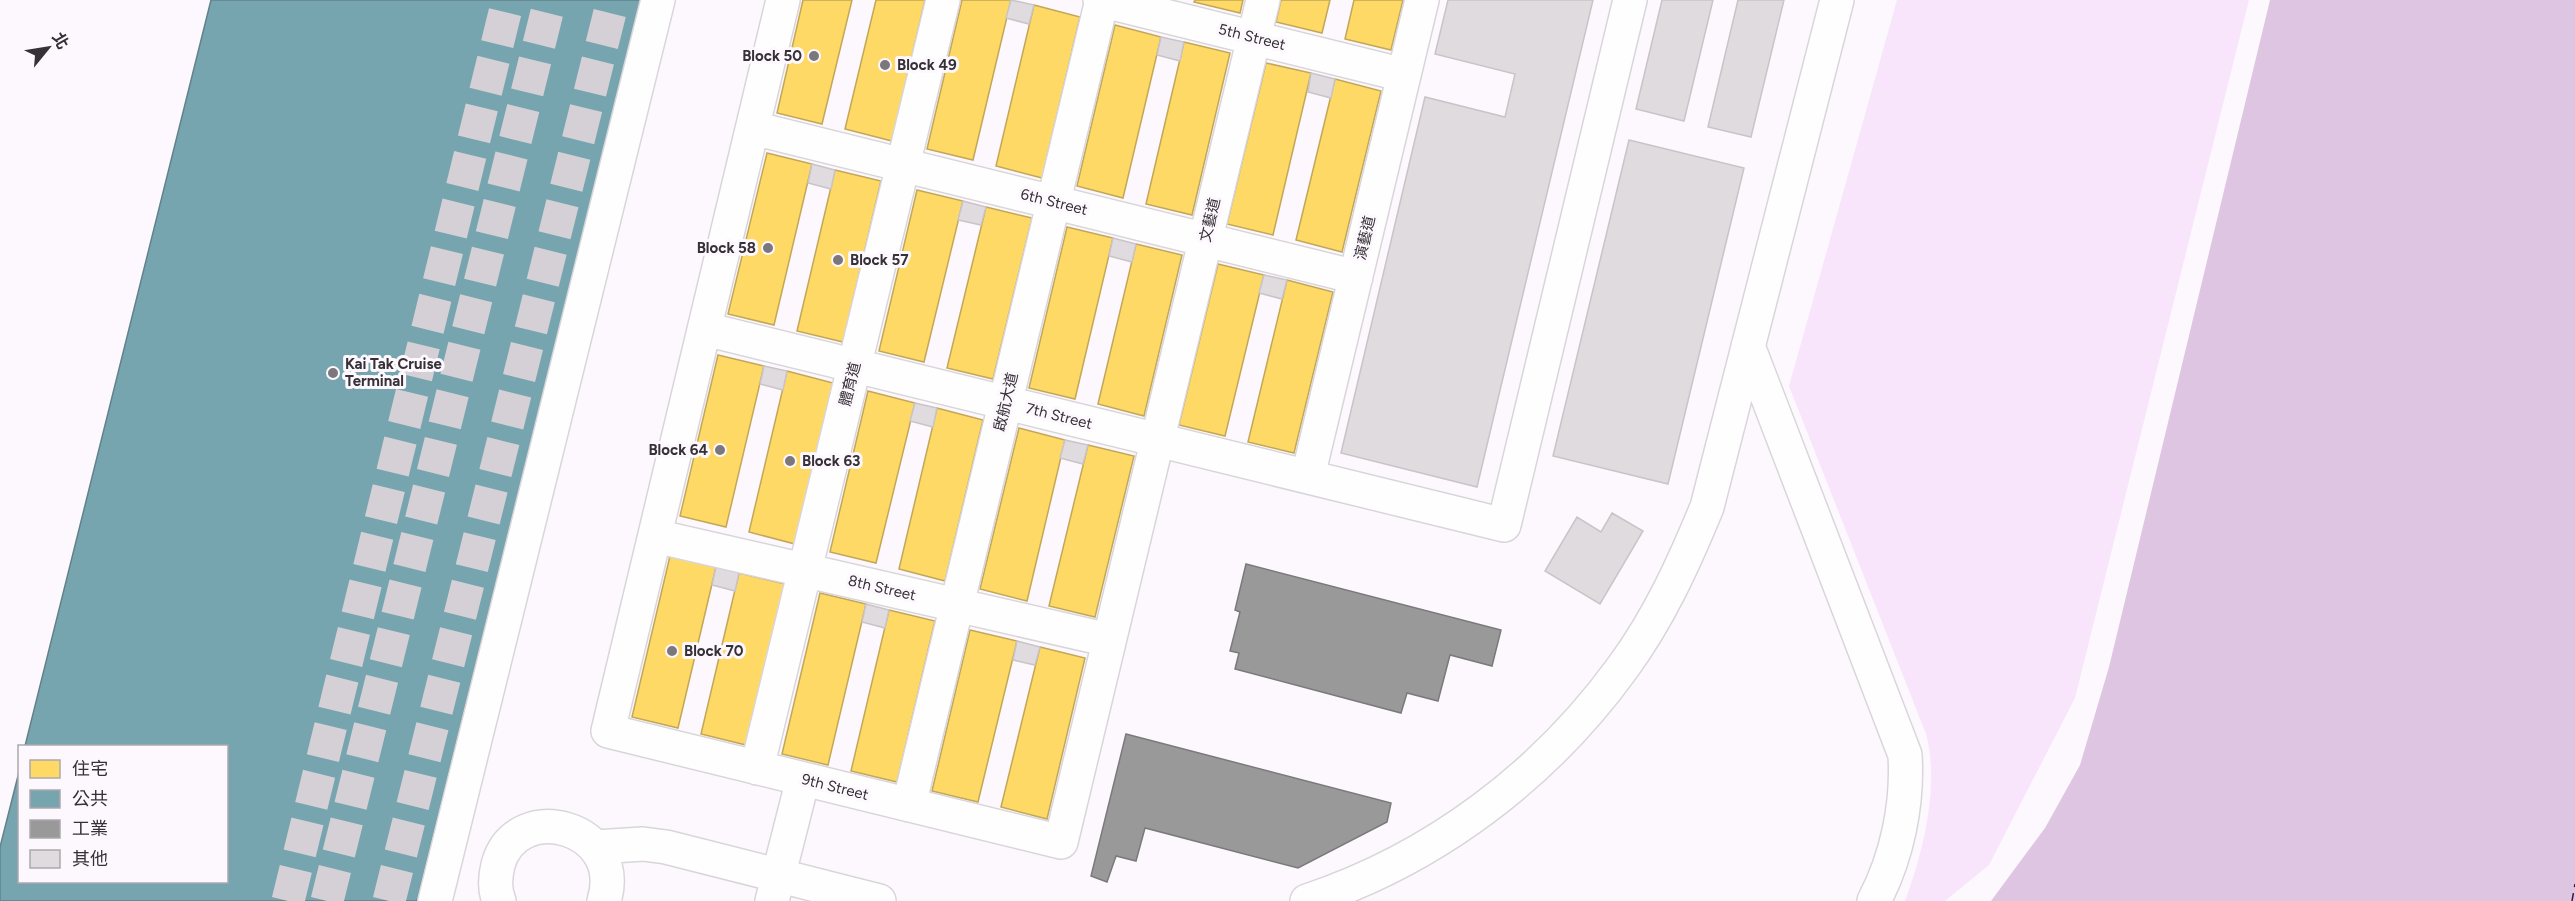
<svg xmlns="http://www.w3.org/2000/svg" width="2575" height="901" font-family="Figtree,'Noto Sans TC',sans-serif">
	<style>
		.green { fill: #f8e5fb }
		.water { fill: #dec6e2 }
		.homes { fill: #ffd966; stroke: #c2a758; stroke-width: 1.5 }
		.public { fill: #76a5af; stroke: #62828b; stroke-width: 1.5 }
		.industry { fill: #999; stroke: #7b7a7b; stroke-width: 1.5 }
		.lines { fill: none; stroke-linecap: round; stroke-linejoin: round }
		.ferry { stroke: #3d1543; stroke-width: 1.5; stroke-dasharray: 8 6; stroke-linecap: butt }
		.building { fill: #dfdbdf; stroke: #c8c4c8; stroke-width: 1.5 }
		.minor-tunnel { stroke: #d4d0d5; stroke-width: 33; stroke-dasharray: 33 16; stroke-linecap: butt }
		.minor-casing { stroke: #d9d6da; stroke-width: 36 }
		.minor { stroke: #fffeff; stroke-width: 33 }
		.poi-dot { fill: #7b777c; stroke: #fdf7fe; stroke-width: 2 }
		.labels { text-anchor: middle; stroke-width: 6; stroke-linejoin: round; paint-order: stroke }
		.street-label { font-size: 15px; fill: #353136; stroke: #fdf7fe }
		.poi-label { font-size: 15px; font-weight: bold; fill: #353136; stroke: #fdf7fe; text-anchor: start }
	</style>
	<rect width="100%" height="100%" fill="#fcf8fd"/>
	<path class="green" d="M1897,0H2249L2075,698L1989,865L1945,901H1905C1923,853 1940,785 1926,734L1789,386Z"/>
	<path class="water" d="M2270,0H2575V901H1991L2045,828L2080,765L2109,667Z"/>
	<path class="homes" d="M803,0H852L822,124L777,113Z
		M876,0H925L892,141L845,129Z
		M962,0H1011L973,160L927,149Z
		M1195,0H1243L1240,13L1194,2Z
		M1281,0H1330L1322,33L1276,22Z
		M1354,0H1403L1391,50L1345,39Z
		M1034,5L1080,17L1042,178L996,166Z
		M1115,25L1161,37L1123,198L1077,186Z
		M1184,42L1230,53L1192,215L1146,204Z
		M1266,63L1311,73L1273,235L1227,224Z
		M1335,79L1381,91L1342,252L1296,240Z
		M767,153L812,164L774,325L728,314Z
		M835,170L881,181L843,342L797,331Z
		M917,190L963,201L924,362L879,351Z
		M986,207L1032,218L993,379L947,368Z
		M1067,227L1113,238L1075,399L1029,388Z
		M1136,244L1182,255L1144,416L1098,404Z
		M1218,264L1264,275L1225,436L1179,425Z
		M1287,280L1333,292L1294,453L1248,442Z
		M718,355L764,366L726,527L680,516Z
		M787,371L833,383L795,544L749,532Z
		M868,391L915,403L876,563L830,552Z
		M937,408L983,420L945,581L899,569Z
		M1019,428L1065,440L1027,601L980,589Z
		M1088,445L1134,456L1095,617L1049,606Z
		M670,556L716,567L678,728L632,717Z
		M739,573L785,584L746,745L701,734Z
		M820,593L866,604L828,765L782,754Z
		M889,610L935,621L897,782L851,771Z
		M970,630L1017,641L978,802L932,791Z
		M1040,647L1085,658L1047,819L1001,807Z"/>
	<path class="public" d="M211,0H641L417,901H0V847L20,768V882H226V746H25Z"/>
	<path class="industry" d="M1246,564L1501,630L1492,666L1450,655L1438,701L1407,693L1401,713L1235,669L1239,653L1230,651L1240,612L1235,610Z
		M1126,734L1391,803L1387,822L1298,868L1145,828L1136,861L1116,856L1107,882L1091,876Z"/>
	<g class="lines">
		<path class="ferry" d="M2572,901L2575,884"/>
	</g>
	<path class="building" d="M1011,0L1034,5L1029,24L1006,18Z
		M1448,0H1593L1477,487L1341,453L1425,97L1505,117L1515,74L1435,54Z
		M1662,0H1713L1684,121L1636,109Z
		M1738,0H1784L1751,137L1708,127Z
		M1161,37L1184,42L1180,61L1157,55Z
		M1311,73L1335,79L1331,98L1308,92Z
		M1629,140L1744,168L1668,484L1553,456Z
		M812,164L835,170L831,189L808,183Z
		M963,201L986,207L981,225L958,220Z
		M1113,238L1136,244L1132,262L1109,256Z
		M1264,275L1287,280L1282,299L1259,293Z
		M764,366L787,371L783,390L760,384Z
		M915,403L937,408L933,427L910,421Z
		M1065,440L1088,445L1083,464L1060,458Z
		M1612,513L1643,531L1600,604L1545,571L1577,517L1601,532Z
		M716,567L739,573L735,591L712,585Z
		M866,604L889,610L885,628L862,622Z
		M1017,641L1040,647L1035,665L1013,660Z"/>
	<g class="lines">
		<path class="minor-tunnel" d="M288,901L508,0
			M327,901L550,0
			M389,901L613,0"/>
		<defs>
			<path id="minor" d="M783,0L608,731L1061,842L1263,0
				M1100,0L1404,75
				M753,128L1356,277
				M705,329L1504,525L1630,0
				M1748,346L1905,755C1908,805 1897,857 1874,901
				M1308,476L1422,0
				M655,536L1109,640
				M757,768L943,0
				M909,805L1102,0
				M595,847L643,844L666,847L879,901
				M435,901L658,0
				M499,901C494,889 495,877 498,865C516,797 627,826 604,901
				M772,901L803,779
				M1307,901C1434,859 1545,775 1623,667C1659,618 1684,563 1707,507L1837,0"/>
		</defs>
		<use href="#minor" class="minor-casing"/>
		<use href="#minor" class="minor"/>
	</g>
	<g class="poi-dot">
		<circle cx="814" cy="56" r="6"/>
		<circle cx="885" cy="65" r="6"/>
		<circle cx="768" cy="248" r="6"/>
		<circle cx="838" cy="260" r="6"/>
		<circle cx="333" cy="373" r="6"/>
		<circle cx="720" cy="450" r="6"/>
		<circle cx="790" cy="461" r="6"/>
		<circle cx="672" cy="651" r="6"/>
	</g>
	<g class="labels">
		<g class="street-label">
			<text transform="translate(1252 37) rotate(14)" y="5">5th Street</text>
			<text transform="translate(1054 202) rotate(14)" y="5">6th Street</text>
			<text transform="translate(1210 220) rotate(-77)" y="5">文藝道</text>
			<text transform="translate(1365 238) rotate(-77)" y="5">演藝道</text>
			<text transform="translate(850 384) rotate(-76)" y="5">體育道</text>
			<text transform="translate(1006 402) rotate(-77)" y="5">啟航大道</text>
			<text transform="translate(1059 416) rotate(14)" y="5">7th Street</text>
			<text transform="translate(882 588) rotate(13)" y="5">8th Street</text>
			<text transform="translate(835 787) rotate(14)" y="5">9th Street</text>
		</g>
		<g class="poi-label">
			<text x="802" y="61" text-anchor="end">Block 50</text>
			<text x="897" y="70">Block 49</text>
			<text x="756" y="253" text-anchor="end">Block 58</text>
			<text x="850" y="265">Block 57</text>
			<text x="345" y="369">Kai Tak Cruise<tspan x="345" dy="17">Terminal</tspan></text>
			<text x="708" y="455" text-anchor="end">Block 64</text>
			<text x="802" y="466">Block 63</text>
			<text x="684" y="656">Block 70</text>
		</g>
	</g>
	<rect x="18" y="745" width="210" height="138" fill="#fdf7fe" stroke="#ada8ae" stroke-width="1.5"/>
	<rect x="30" y="760" width="30" height="18" fill="#ffd966" stroke="#ada8ae" stroke-width="1.5"/>
	<text x="72" y="775" font-size="18" fill="#353136">住宅</text>
	<rect x="30" y="790" width="30" height="18" fill="#76a5af" stroke="#ada8ae" stroke-width="1.5"/>
	<text x="72" y="805" font-size="18" fill="#353136">公共</text>
	<rect x="30" y="820" width="30" height="18" fill="#999999" stroke="#ada8ae" stroke-width="1.5"/>
	<text x="72" y="835" font-size="18" fill="#353136">工業</text>
	<rect x="30" y="850" width="30" height="18" fill="#dfdbdf" stroke="#ada8ae" stroke-width="1.5"/>
	<text x="72" y="865" font-size="18" fill="#353136">其他</text>
	<g transform="translate(48 48) rotate(60)" stroke="#fdf7fe" stroke-width="4.5" paint-order="stroke">
	<path d="M0-4.5L10 22L0 15L-10 22Z" fill="#353136"/>
	<text y="-9" font-size="16" font-weight="bold" text-anchor="middle" fill="#353136">北</text>
	</g>
</svg>
